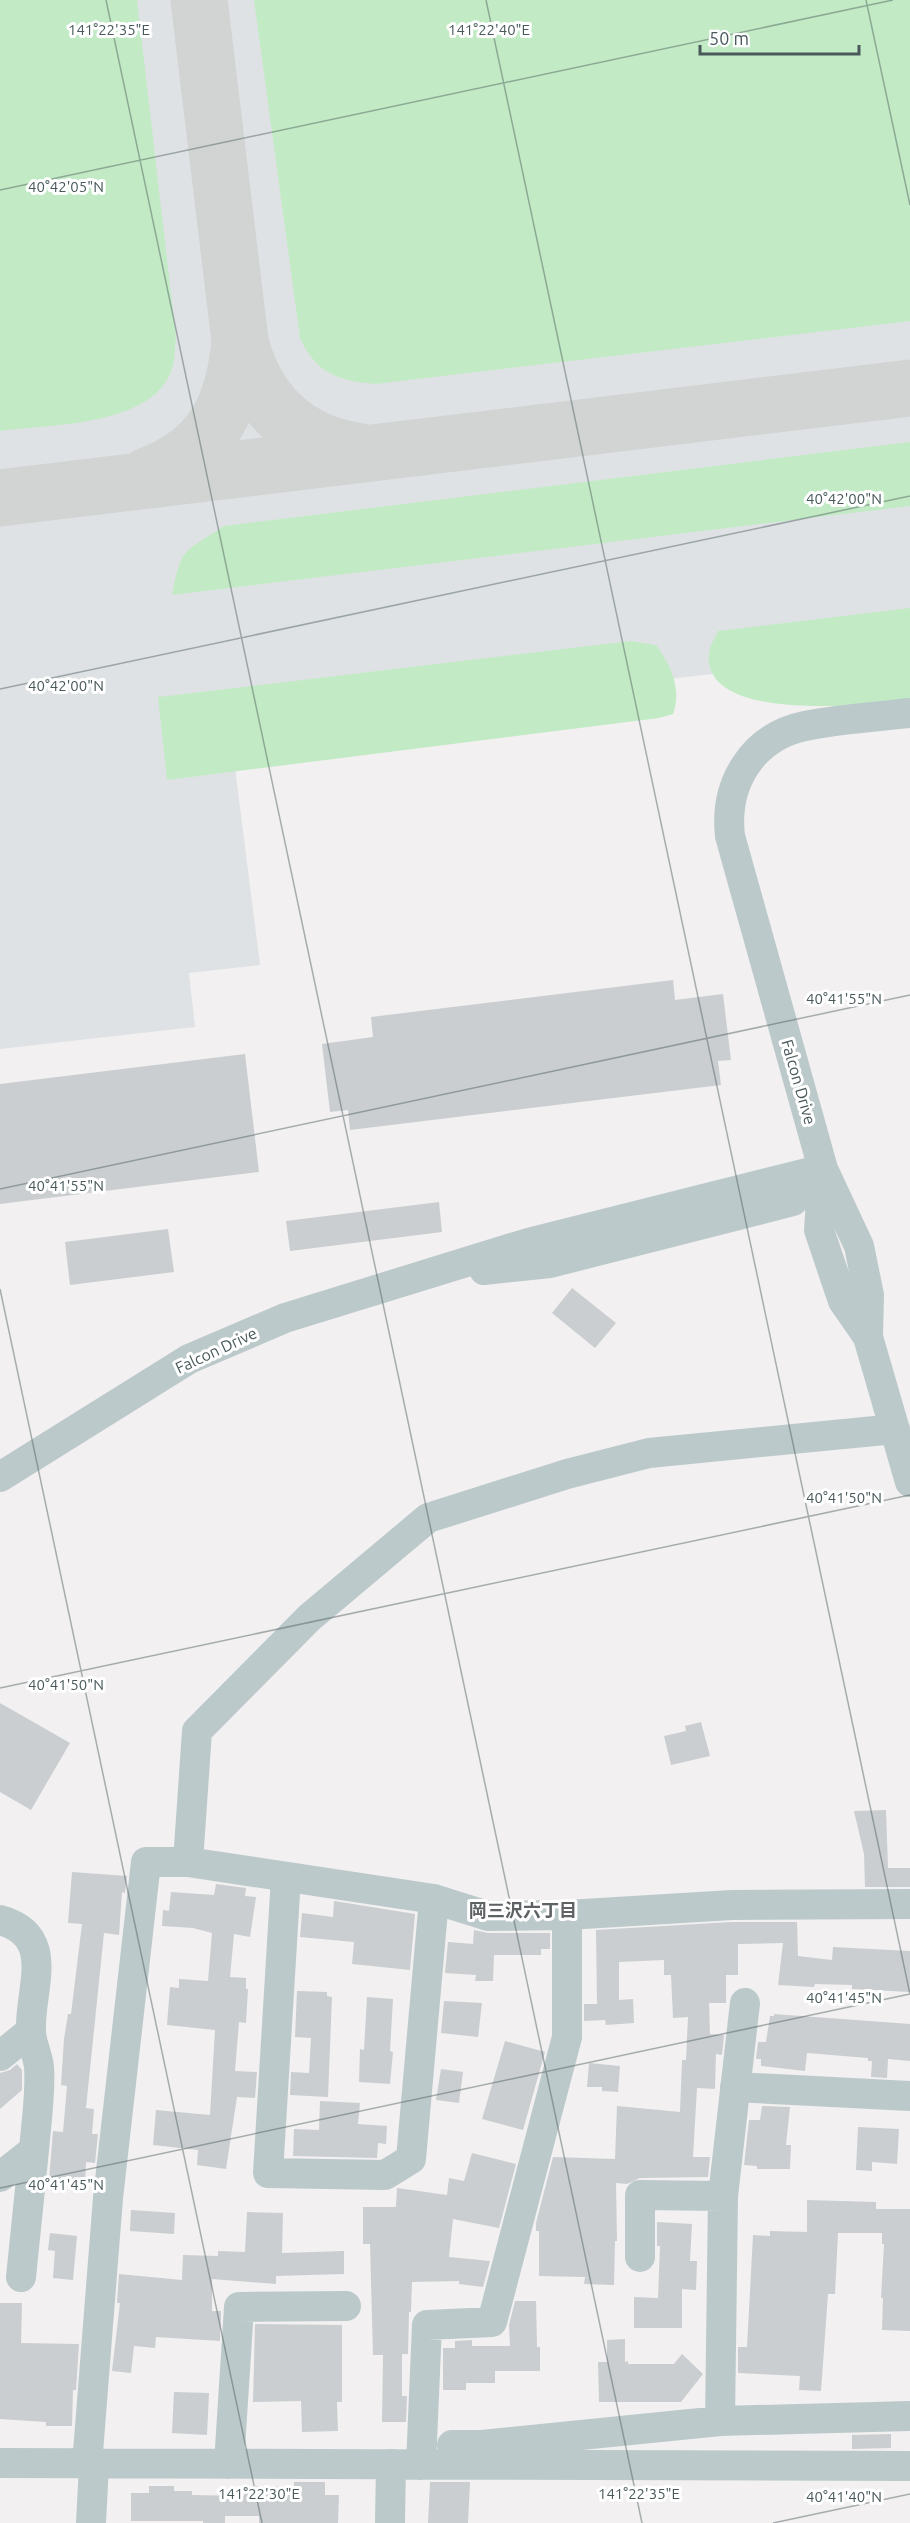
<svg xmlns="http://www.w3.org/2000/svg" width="910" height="2523" font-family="Ubuntu,'Noto Sans JP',sans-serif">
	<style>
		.airport { fill: #dfe2e4 }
		.green { fill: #c2ebc5 }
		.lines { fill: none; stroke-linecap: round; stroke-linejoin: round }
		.taxiway { stroke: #d2d4d4; stroke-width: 57 }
		.building { fill: #caced1 }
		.minor { stroke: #bcc9cb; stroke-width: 30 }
		.ticks { fill: none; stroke: #49595b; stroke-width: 1.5; stroke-opacity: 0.45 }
		.labels { text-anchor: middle; stroke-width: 6; stroke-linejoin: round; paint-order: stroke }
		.street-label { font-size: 16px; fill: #49595b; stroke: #fff }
		.neighbourhood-label { font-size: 18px; font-weight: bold; fill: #5d6264; stroke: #fff }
		.ticks-label { font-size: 15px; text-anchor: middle; fill: #49595b; stroke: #fff; stroke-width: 6; stroke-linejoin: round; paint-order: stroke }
	</style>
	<rect width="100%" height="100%" fill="#f2f0f0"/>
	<path class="airport" d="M0,0H910V652L230,728L260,965L189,973L195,1027L0,1049Z"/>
	<path class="green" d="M0,0H137L176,337C175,346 175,356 173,365C158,427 50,424 0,431Z
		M254,0H910V321L375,384C338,381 316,373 300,338Z
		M910,442V506L172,595C182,545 184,553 224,526Z
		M910,608V701C868,704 700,725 709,652C710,645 715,638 718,631Z
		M631,641L656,645C671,666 682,688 673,714L659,718L167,780L158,697Z"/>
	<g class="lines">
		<path class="taxiway" d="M199,0L240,341C255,403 297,444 362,452
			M147,476C212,452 234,407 240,341
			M0,498L910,388"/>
	</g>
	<path class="building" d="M673,980L675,1000L723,994L731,1060L718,1061L721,1085L350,1130L348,1110L330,1112L322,1044L373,1037L371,1017Z
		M245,1054L259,1172L0,1204V1084Z
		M439,1202L442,1232L290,1251L286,1221Z
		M168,1229L174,1272L70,1285L65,1242Z
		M572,1288L616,1323L595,1348L552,1313Z
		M0,1703L70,1743L31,1810L0,1792Z
		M701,1722L710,1756L671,1765L664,1736L686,1731L685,1726Z
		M886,1810L888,1868H910V1887H865L864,1854L854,1811Z
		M72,1872L127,1876L125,1893L122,1892L119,1935L104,1933L86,2108L94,2109L92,2134H98L95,2163L86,2162L85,2182L49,2180L53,2131L63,2132L67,2086L61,2085L64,2039L68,2014H71L82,1924L68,1923Z
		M216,1884L246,1888L245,1896L256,1897L250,1937L234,1934L230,1977L246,1978V1989H248L246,2023L239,2022L235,2071L257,2072L255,2098L237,2097L226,2169L197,2165L198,2150L153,2145L156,2110L210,2115L215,2030L167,2025L170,1987L179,1988V1979L208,1981L212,1933L193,1928L162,1926L163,1910L169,1911L171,1892L214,1895Z
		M334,1901L415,1914L410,1970L352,1964L354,1942L300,1937L302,1913L333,1917Z
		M731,1922H797L798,1956L832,1960L833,1947L910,1951V1992L852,1989V1985L815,1984L814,1987L778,1985L783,1943L738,1944V1975H726V2003H709L710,2034L724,2035L722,2055L716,2054L715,2089L697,2088L693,2157H710L708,2177L640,2178L627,2184L616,2183L617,2241H615L614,2285L584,2284L585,2277L539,2276V2231H536V2223L553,2157L615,2159L617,2106L680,2112L682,2060H686L688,2017L673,2018L671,1975H664V1960L619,1962V2000L633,1999L634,2023L606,2025L605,2020L584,2021V2004H597L596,1930Z
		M474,1930L488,1933H550V1949H541V1955H494L493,1981H475L476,1975L445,1973L448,1942L473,1944Z
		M297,1991L327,1992V1996L332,1997L328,2097L290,2095L291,2072L309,2073L311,2038L295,2037Z
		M367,1997L393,1999L390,2051L393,2052L390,2084L359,2082L360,2049L364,2050Z
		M444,2001L482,2003L478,2037L441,2033Z
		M774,2014L910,2024V2061L888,2059L887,2078L871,2077L872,2061H868V2058L807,2053L805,2071L761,2066V2059H756L758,2042H766L770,2016H774Z
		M505,2041L545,2052L523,2130L482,2119Z
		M589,2063L620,2066L618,2092L602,2091V2087H587Z
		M17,2064L22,2070V2090L0,2109V2073L10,2070Z
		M441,2069L463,2072L459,2103L436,2100Z
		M320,2101L360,2103L358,2124L387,2126L386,2144L378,2143L377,2158L293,2156L294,2129L319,2130Z
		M762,2106L790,2107L786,2145H791L790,2169H757V2166L744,2165L749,2120H760Z
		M858,2127L899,2129L897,2164L872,2162V2171L856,2170Z
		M472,2153L516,2164L499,2228L453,2219L449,2257L490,2261L483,2287L459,2284V2281L412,2282L411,2312H409L408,2354H402V2396H407L406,2422H382L383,2355H373L370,2244H363V2207H396L397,2188L447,2195L449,2178L464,2181Z
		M807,2200L876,2202V2209H910V2331L882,2330L883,2298H881L884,2244H882V2233H838L835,2294H828L821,2391L799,2390L800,2376L738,2373V2347H747L753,2235L770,2236V2231L807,2232Z
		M131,2210L175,2213L174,2234L130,2231Z
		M247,2212L283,2213L282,2253L344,2251V2274L276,2276V2284L212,2279V2311H221V2314L220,2341L156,2337L155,2348L134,2346L131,2373L112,2371L120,2303H117L119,2274L182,2280L183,2255L218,2256V2251L245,2252Z
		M657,2222L692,2224L690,2261H697L696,2290L682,2289V2328H634V2297L658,2298L660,2246H657Z
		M50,2233L77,2236L73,2280L53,2278L55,2251L48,2250Z
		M515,2301H536L537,2347H540V2371H495V2383H466V2390H443V2348H455V2341L472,2340V2346H510L509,2325Z
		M0,2303H22L21,2343L79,2344L76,2390H73L72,2426H46V2422L0,2419Z
		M255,2324L342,2325V2402H337L338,2431L302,2432L301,2401L253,2402Z
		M625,2339V2362L628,2361V2364H674L682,2354L703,2374L681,2402H599L598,2362H607V2340Z
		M174,2392L209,2393L207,2435L172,2433Z
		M891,2434V2448L852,2449V2435Z
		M294,2482H325V2495H339L338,2523H259V2516H225V2523H203V2521H131V2493H149V2486H174V2491H192V2495L244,2496V2486L294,2487Z
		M430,2482H470L468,2523H428Z"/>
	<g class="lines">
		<path class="minor" d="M910,713C875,717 839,719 805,726C752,737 724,784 730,836L823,1169L859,1246L869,1295L868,1337L910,1482
			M823,1169L819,1230L843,1301L868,1337
			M484,1270L550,1263L793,1201L823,1169
			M0,1477L189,1359L285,1318L528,1243L823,1169
			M188,1862L197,1731L309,1618L428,1518L567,1474L649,1453L895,1429
			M286,1877L268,2173L385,2175L411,2159L434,1899
			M0,1920C58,1936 29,1989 31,2031C31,2043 38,2055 39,2067C41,2092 36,2125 34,2150
			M0,2056L31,2031
			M735,2087L910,2096
			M0,2177L34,2150L21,2277
			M640,2257V2195L723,2196
			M720,2421L723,2196L745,2003
			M452,2445H482L720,2421L910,2416
			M0,2463L910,2466
			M229,2464L239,2307L346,2306
			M87,2465L108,2198L146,1862H188L434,1899L488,1916L567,1915L732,1905L910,1904
			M421,2465L427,2325L492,2322L567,2037V1915
			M91,2523L94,2465
			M390,2523L391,2464"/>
	</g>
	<path class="ticks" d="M106,0L642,2523M486,0L910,1994M866,0L910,205M0,190L893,0M0,689L910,496M0,1189L910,995M0,1289L262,2523M0,1688L910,1495M0,2188L910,1994M773,2523L910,2494"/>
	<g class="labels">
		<g class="street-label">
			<text transform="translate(799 1082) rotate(74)" y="6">Falcon Drive</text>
			<text transform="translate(216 1350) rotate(-25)" y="6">Falcon Drive</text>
		</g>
		<g class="neighbourhood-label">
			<text x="523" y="1917">岡三沢六丁目</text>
		</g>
	</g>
	<g class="ticks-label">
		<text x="109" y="35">141°22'35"E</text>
		<text x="489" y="35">141°22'40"E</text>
		<text x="66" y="192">40°42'05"N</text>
		<text x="844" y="504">40°42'00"N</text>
		<text x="66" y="691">40°42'00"N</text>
		<text x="844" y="1004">40°41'55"N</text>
		<text x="66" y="1191">40°41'55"N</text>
		<text x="844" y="1503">40°41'50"N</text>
		<text x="66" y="1690">40°41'50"N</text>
		<text x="844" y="2003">40°41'45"N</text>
		<text x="66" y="2190">40°41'45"N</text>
		<text x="259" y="2499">141°22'30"E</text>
		<text x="639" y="2499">141°22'35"E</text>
		<text x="844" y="2502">40°41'40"N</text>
	</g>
	<path d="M700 45v9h159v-9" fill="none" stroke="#49595b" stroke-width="3"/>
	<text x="709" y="45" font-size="18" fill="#49595b" stroke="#ffffff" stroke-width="4.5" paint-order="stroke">50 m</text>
</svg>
